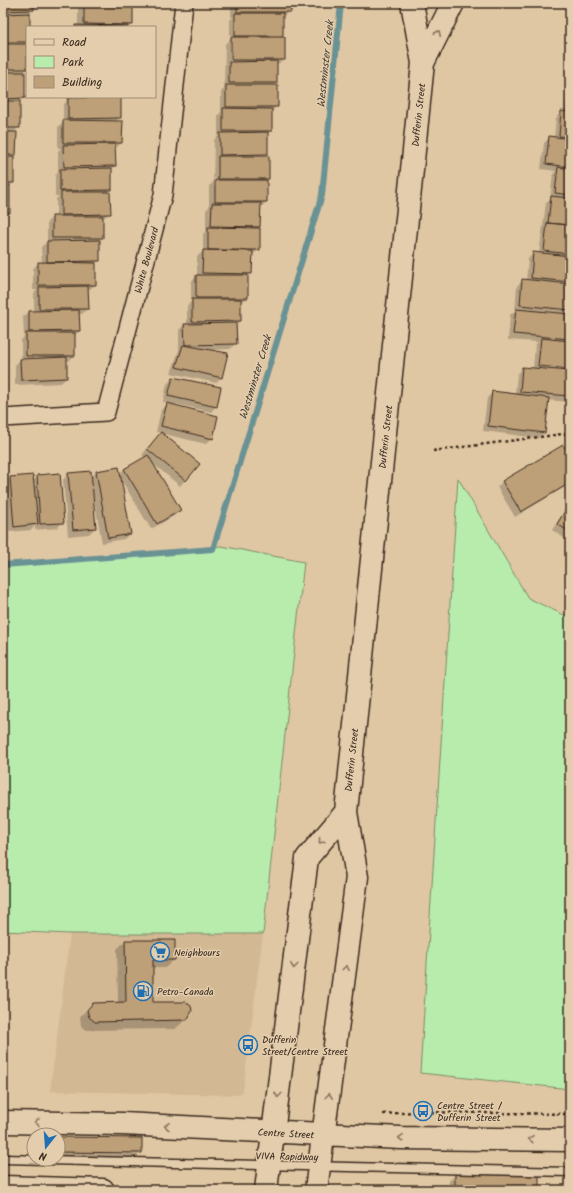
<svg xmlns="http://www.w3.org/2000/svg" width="573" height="1193" font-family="Kalam,sans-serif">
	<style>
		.built { fill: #d3b894 }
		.green { fill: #b8ecad; stroke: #7a8b66 }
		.shadow { fill: #0003; fill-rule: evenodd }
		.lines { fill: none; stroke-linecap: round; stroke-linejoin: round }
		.stream { stroke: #699295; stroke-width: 6 }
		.building { fill: #bd9f78; stroke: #3b2a1e }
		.service-casing { stroke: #3b2a1e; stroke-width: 11 }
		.minor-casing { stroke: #3b2a1e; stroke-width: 20 }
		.secondary-casing { stroke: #3b2a1e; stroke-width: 25 }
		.path { stroke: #3b2a1e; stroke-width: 2.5; stroke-dasharray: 3 3; stroke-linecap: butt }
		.service { stroke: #e3cdad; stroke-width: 8 }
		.minor { stroke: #e3cdad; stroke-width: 17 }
		.secondary { stroke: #e3cdad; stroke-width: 22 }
		.oneway { stroke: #87735e }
		.labels { text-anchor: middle; stroke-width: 3; stroke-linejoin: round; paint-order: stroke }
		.street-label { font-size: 10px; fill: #3b2a1e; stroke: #e3cdad }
		.poi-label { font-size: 10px; fill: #3b2a1e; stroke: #e3cdad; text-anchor: start }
		.water-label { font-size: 11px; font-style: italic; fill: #433b32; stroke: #e3cdad }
	</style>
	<rect width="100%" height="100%" fill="#e0c7a3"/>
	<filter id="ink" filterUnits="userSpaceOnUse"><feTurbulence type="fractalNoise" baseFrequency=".025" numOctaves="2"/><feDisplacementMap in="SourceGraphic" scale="8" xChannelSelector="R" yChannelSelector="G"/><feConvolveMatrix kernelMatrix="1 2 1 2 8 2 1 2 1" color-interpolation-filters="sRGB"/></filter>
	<g filter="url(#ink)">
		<path class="built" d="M70,934H263L243,1091L238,1095L50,1091Z"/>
		<path class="green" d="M458,478L528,598L570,618V1089L420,1073Z
			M221,546L304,562L263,934H70L3,931V567Z"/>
		<path class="shadow" d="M3,3H33V10L29,14V27H27V69L24,73V98L19,103V127L13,133L15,155L13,157V183L9,187V213L3,219Z
			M77,3H132V24L129,27H74L78,26V8L81,6H77Z
			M231,3H290V11L282,17V36L280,38L284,60L276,65V83L273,86L277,106L271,112V131L267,134V154L265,157L268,178L266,181V202L260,208L259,226L257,229L259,250L252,255L251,273L247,277V298L240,303V321L235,326L236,343L230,349L208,350L221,377L216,383L171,373L179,350V330L184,325H187V306L191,302V282L197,276V257L203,251V234L206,231V210L209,207V186L213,183L214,140L218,136V115L221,112V92L224,89L225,44L230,39V20L233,17H231ZM230,43H232V65L230,66ZM214,178H216V185L214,187Z
			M570,59V402L547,400L544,432L538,438L483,431L487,398L493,392L515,395L517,374L522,368L533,369L535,345L538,342L508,340L510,315L515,311L517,286L523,280L526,281L528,259L533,253L539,254L546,203L550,199L553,174L556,171L541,169L544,143L550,137L554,138L556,118L561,112L564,113L567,89L569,86H566Z
			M66,97H122L120,99V117L115,122H122L121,143L115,149V166L111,170V189L108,193L110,213L102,219V238L99,240V260L95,264V285L87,291L88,308L82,314H78L79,331L74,336V355L69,361H66V378L61,383L15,385V365L21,359V340L24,337L23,317L29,312L34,311V293L37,290H33V269L38,263H42L41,247L47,242V222L53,217H56V199L59,196H55V176L58,172V151L61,148H58V127L63,122V105L66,102Z
			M173,378L216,406L211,412L176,404V406L212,438L206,444L156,432L161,410L168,403L163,402L167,384Z
			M155,439L185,480L180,486L152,463L179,510L174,516L151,529L120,478L130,533L124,539L102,543L93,493H92L95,528L89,534L68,536L63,480L68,474L90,478L96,472L120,474L124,469L145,457L142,455Z
			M570,458V484L515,517L497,487L503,481Z
			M38,476L63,522L57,528L35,530V526L31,530L9,532L8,518H6L7,540L3,545V479V485L10,478L33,481Z
			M570,502V542L552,530Z
			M125,941H174V960L165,968H152V1003L190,1008L189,1017L175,1029L86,1030L81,1026L80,1016L93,1004L118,1003L117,949Z
			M58,1138L141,1152L136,1158L58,1157Z
			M455,1175H538V1190H449V1181Z"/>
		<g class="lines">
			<path class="stream" d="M3,565L213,549L322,195L341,3"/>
		</g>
		<path class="building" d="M3,3H34V10L3,11Z
			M84,3H133V25L84,24Z
			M237,3H291V12H237Z
			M30,13V27H27V42H3V14Z
			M235,13H283V36H235Z
			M75,25L128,26V27H75Z
			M231,37H285V60H231Z
			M3,44H27V69H3Z
			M277,61V83H229V62Z
			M3,72H25V98L3,99Z
			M226,85H278V107H226Z
			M121,97V118L68,119V98Z
			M3,101H20V128H3Z
			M223,108L272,109V131H223Z
			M561,111L570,112V137L559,136Z
			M63,120L123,121L122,143H63Z
			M3,132H17L16,155H3Z
			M268,132V154L220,155V133Z
			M549,136L570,139V167L546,164Z
			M115,144L116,166L64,167L63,145Z
			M218,156H269V179H218Z
			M3,157H14V183H3Z
			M558,167L570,169V195L555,193Z
			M112,168V190L60,191V169Z
			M215,180H267V202H215Z
			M3,185H10V213H3Z
			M61,192H110L111,214L61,215Z
			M551,196L570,198V225L548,223Z
			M212,203H261L260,227L211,226Z
			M52,216H103V238H52Z
			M547,223L570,225V254L544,251Z
			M208,227L260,228V250H208Z
			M100,240V261L47,262V241Z
			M203,250L253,251L252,274L202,273Z
			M533,252L570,256V282L531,278Z
			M38,262L96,263V285H38Z
			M196,275H248V298H196Z
			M522,279L570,284V310L520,305Z
			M88,286L89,309H39V287Z
			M192,299H241V321L192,322Z
			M516,309L570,314V339L513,334Z
			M79,310L80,331L29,332V311Z
			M236,323L237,344L185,345L184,324Z
			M26,333H75V356H26Z
			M541,338L570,341V369L538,366Z
			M183,345L228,353L222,378L176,367Z
			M67,357V378L21,380L20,359Z
			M522,367L570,371V396L520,392Z
			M173,377L221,387L217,407L168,396Z
			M492,391L549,398L545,433L488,426Z
			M167,403L218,416L213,439L161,426Z
			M161,432L200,464L186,481L147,449Z
			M563,445L570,456V483L521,512L502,481Z
			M148,455L181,510L157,524L124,469Z
			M119,467L131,534L108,538L96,471Z
			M91,471L96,528L73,530L68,473Z
			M60,473L64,523L40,524L37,475Z
			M33,475L38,524L14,527L10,477Z
			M3,477L8,541H3Z
			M570,503V532L557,524Z
			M125,940H175V960H153V1002H186L191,1006L192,1011L187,1020L95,1022L89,1017L87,1010L93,1003L126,1002Z
			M58,1137L142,1138V1153L58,1152Z
			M455,1174H539V1190H455Z"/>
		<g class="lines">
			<defs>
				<path id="service" d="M3,1159L570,1172"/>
				<path id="minor" d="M3,418L106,412L163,195L184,3"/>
				<path id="secondary" d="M423,63L453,3
					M3,1122L123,1124L401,1138L570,1140
					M3,1187L103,1190
					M266,1190L307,858L346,812
					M316,1190L357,877L346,812L423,63L412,3"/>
			</defs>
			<use href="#service" class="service-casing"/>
			<use href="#minor" class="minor-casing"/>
			<use href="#secondary" class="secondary-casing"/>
			<path class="path" d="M433,451L570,433
				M383,1114L416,1112L570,1114"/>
			<use href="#service" class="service"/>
			<use href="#minor" class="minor"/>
			<use href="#secondary" class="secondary"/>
		</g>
		<defs><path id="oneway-chevron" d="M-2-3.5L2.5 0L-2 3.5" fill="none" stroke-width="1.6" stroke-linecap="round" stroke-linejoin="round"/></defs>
		<g class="oneway">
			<use href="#oneway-chevron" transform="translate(438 33) rotate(-64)"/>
			<use href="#oneway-chevron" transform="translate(321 841) rotate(130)"/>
			<use href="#oneway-chevron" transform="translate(294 966) rotate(97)"/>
			<use href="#oneway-chevron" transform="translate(346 968) rotate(-83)"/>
			<use href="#oneway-chevron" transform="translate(278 1095) rotate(97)"/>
			<use href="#oneway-chevron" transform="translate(329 1096) rotate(-83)"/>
			<use href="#oneway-chevron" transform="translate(37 1122) rotate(-179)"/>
			<use href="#oneway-chevron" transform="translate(167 1126) rotate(-177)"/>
			<use href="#oneway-chevron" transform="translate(401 1138) rotate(-179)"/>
			<use href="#oneway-chevron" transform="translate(531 1139) rotate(-179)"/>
		</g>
	</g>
	<defs>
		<symbol id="supermarket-ring" viewBox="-11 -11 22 22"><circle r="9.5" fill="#e3cdad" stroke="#1f6fb2" stroke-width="1.5"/><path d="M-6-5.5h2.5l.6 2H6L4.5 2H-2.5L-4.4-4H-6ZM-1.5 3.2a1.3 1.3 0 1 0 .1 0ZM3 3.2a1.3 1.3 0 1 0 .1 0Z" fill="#1f6fb2"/></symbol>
		<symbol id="fuel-ring" viewBox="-11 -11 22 22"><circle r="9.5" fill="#e3cdad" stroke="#1f6fb2" stroke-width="1.5"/><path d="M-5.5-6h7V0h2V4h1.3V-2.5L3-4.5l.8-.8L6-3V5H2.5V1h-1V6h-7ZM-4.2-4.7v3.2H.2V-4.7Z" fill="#1f6fb2"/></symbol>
		<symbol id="bus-ring" viewBox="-11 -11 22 22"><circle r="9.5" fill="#e3cdad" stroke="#1f6fb2" stroke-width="1.5"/><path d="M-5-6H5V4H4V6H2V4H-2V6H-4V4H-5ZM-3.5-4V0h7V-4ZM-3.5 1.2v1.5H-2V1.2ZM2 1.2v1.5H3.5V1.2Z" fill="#1f6fb2"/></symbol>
	</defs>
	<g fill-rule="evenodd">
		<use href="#supermarket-ring" x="149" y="941" width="22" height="22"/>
		<use href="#fuel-ring" x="132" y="980" width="22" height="22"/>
		<use href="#bus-ring" x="237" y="1034" width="22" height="22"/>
		<use href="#bus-ring" x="412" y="1100" width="22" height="22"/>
	</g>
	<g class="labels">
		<g class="street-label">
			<text transform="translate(418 115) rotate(-84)" y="4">Dufferin Street</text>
			<text transform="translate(146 260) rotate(-75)" y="4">White Boulevard</text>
			<text transform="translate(385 437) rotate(-84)" y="4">Dufferin Street</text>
			<text transform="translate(351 760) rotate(-84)" y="4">Dufferin Street</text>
			<text transform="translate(286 1133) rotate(3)" y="4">Centre Street</text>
			<text transform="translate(287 1156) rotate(1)" y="4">VIVA Rapidway</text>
		</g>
		<g class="poi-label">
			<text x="174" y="956">Neighbours</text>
			<text x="157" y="995">Petro-Canada</text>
			<text x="262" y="1043">Dufferin<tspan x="262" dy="12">Street/Centre Street</tspan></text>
			<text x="437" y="1109">Centre Street /<tspan x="437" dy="12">Dufferin Street</tspan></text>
		</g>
		<g class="water-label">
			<text transform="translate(325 64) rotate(-84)" y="4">Westminster Creek</text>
			<text transform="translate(255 377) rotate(-73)" y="4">Westminster Creek</text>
		</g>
	</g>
	<rect width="573" height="1193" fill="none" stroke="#e3cdad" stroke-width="16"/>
	<rect x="8" y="8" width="557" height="1177" fill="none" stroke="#3b2a1e" stroke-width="1.5" filter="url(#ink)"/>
	<rect x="26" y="26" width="130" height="72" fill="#e3cdad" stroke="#a08c74"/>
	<rect x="34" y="39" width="20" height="6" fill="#e3cdad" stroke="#a08c74"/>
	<text x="62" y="46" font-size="12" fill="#3b2a1e">Road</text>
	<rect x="34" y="56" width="20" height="12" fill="#b8ecad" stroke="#a08c74"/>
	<text x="62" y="66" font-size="12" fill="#3b2a1e">Park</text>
	<rect x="34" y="76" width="20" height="12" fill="#bd9f78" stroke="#a08c74"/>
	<text x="62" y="86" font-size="12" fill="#3b2a1e">Building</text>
	<g transform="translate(46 1147) rotate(197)"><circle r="19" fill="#e3cdad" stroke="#a08c74"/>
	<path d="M0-3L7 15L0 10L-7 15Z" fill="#1f6fb2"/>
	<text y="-6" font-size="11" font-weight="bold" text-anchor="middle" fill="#3b2a1e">N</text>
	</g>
</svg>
